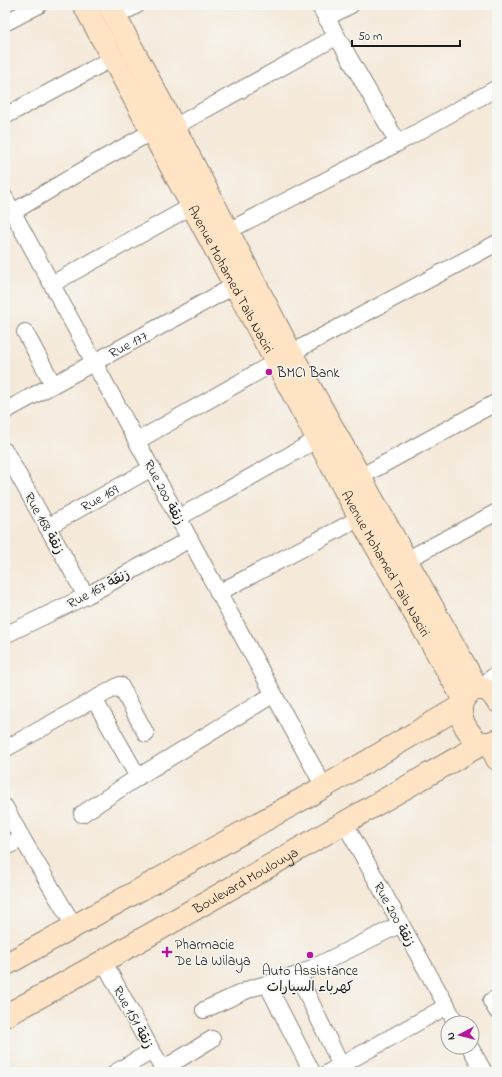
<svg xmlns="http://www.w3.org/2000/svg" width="502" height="1077" font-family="'Indie Flower','Playpen Sans Arabic',sans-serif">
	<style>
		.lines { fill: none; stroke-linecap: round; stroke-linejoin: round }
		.street-casing { stroke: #88827a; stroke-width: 18 }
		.secondary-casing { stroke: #88827a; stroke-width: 24 }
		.street { stroke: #fff; stroke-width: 16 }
		.secondary { stroke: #fee4c5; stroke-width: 22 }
		.poi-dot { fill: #b5179e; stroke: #f6f6f2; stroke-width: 1.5 }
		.labels { text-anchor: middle; stroke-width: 3; stroke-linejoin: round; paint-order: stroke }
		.street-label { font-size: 14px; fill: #1c1c1c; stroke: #f6f6f2 }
		.poi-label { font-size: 14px; fill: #1c1c1c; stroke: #f6f6f2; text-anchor: start }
	</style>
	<rect width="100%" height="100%" fill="#f6f6f2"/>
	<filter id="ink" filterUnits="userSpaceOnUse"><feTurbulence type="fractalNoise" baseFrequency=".025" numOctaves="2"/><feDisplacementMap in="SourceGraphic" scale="8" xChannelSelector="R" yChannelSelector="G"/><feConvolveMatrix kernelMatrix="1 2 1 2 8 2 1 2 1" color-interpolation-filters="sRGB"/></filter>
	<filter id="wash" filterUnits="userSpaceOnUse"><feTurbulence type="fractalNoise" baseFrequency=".012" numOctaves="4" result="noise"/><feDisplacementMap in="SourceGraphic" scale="16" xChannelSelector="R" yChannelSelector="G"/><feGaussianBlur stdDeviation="0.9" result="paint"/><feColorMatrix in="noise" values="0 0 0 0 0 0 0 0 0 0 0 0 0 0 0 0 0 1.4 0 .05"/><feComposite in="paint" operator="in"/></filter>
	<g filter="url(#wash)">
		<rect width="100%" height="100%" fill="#f5e9d9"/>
	</g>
	<g filter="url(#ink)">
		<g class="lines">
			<defs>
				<g id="street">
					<path d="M319,5L398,143"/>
					<path d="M115,17L137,5"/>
					<path d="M326,18L351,5"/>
					<path d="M5,23L39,5"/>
					<path d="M5,116L113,58"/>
					<path d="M174,127L336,37"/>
					<path d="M5,198L324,787"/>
					<path d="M13,212L95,163L153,131"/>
					<path d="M228,231L398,143L497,88"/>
					<path d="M52,284L192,206"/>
					<path d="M25,332L53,384"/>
					<path id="s1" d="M5,411L245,280"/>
					<path d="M137,441L291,353L497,243"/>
					<path d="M5,451L86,596"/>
					<path d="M360,477L497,402"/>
					<path d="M178,518L318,439"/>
					<path id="s2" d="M47,527L152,468"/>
					<path d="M406,560L497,512"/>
					<path d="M218,593L360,518"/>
					<path d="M5,635L86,596L190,539"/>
					<path d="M484,689L489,680L497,674"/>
					<path d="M94,699L138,777"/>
					<path d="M5,749L120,685L146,734"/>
					<path d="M5,807L22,838L74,926"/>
					<path d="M82,814L138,777L274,694"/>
					<path d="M344,822L456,1023"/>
					<path d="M5,848L22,838"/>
					<path d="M104,962L152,1051L165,1072"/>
					<path d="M267,984L298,975"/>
					<path d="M497,998L491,1001L497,1011"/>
					<path d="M204,1010L252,988L267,984L312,1072"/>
					<path d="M470,1047L484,1072"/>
					<path d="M341,1066L298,975L401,924"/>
					<path d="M163,1069L212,1039"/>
					<path d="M116,1072L152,1051"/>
					<path d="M329,1072L447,1006"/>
				</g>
				<g id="secondary">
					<path id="s3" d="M84,5L360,518L463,698"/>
					<path d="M109,5L174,127L291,353L478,689"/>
					<path d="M495,741C490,743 485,744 480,742C475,741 472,736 469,732C458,718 456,695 477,689C486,687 493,694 497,701"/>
					<path d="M489,743L497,759"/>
					<path d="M5,965L324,787L461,706"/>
					<path id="s4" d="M5,1016C166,928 324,833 484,743"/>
				</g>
			</defs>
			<use href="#street" class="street-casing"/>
			<use href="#secondary" class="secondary-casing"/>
			<use href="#street" class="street"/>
			<use href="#secondary" class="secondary"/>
		</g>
	</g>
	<g class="poi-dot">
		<circle cx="269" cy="372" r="4"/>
		<path d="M165 946h4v4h4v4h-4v4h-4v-4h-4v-4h4z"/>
		<circle cx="310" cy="955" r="4"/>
	</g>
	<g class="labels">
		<g class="street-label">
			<text dy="5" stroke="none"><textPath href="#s3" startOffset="311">Avenue Mohamed Taib Naciri</textPath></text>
			<text dy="5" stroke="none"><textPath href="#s1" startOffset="140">Rue 177</textPath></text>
			<text transform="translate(165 492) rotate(62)" y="5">Rue 200 زنقة</text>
			<text dy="5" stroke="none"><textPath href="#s2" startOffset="60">Rue 169</textPath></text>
			<text transform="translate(45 523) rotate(61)" y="5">Rue 168 زنقة</text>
			<text dy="5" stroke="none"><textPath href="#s3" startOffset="635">Avenue Mohamed Taib Naciri</textPath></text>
			<text transform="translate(98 588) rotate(-28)" y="5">Rue 167 زنقة</text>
			<text dy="5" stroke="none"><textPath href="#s4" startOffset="276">Boulevard Moulouya</textPath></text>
			<text transform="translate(395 914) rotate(61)" y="5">Rue 200 زنقة</text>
			<text transform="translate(134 1017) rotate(61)" y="5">Rue 151 زنقة</text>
		</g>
		<g class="poi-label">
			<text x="277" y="377">BMCI Bank</text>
			<text x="175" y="949">Pharmacie<tspan x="175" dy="16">De La Wilaya</tspan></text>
			<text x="310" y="975" text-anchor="middle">Auto Assistance<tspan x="310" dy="16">كهرباء السيارات</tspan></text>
		</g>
	</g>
	<rect width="502" height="1077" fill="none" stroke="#f6f6f2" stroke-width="20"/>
	<g transform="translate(460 1035) rotate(263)"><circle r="19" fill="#f6f6f2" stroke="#9f9f9c"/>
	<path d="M0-3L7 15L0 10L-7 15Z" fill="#b5179e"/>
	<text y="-6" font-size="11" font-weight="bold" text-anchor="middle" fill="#1c1c1c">N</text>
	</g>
	<path d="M352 40v6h108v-6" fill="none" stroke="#1c1c1c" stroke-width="2"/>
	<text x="358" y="40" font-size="12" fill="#1c1c1c" stroke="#f6f6f2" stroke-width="3" paint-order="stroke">50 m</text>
</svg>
